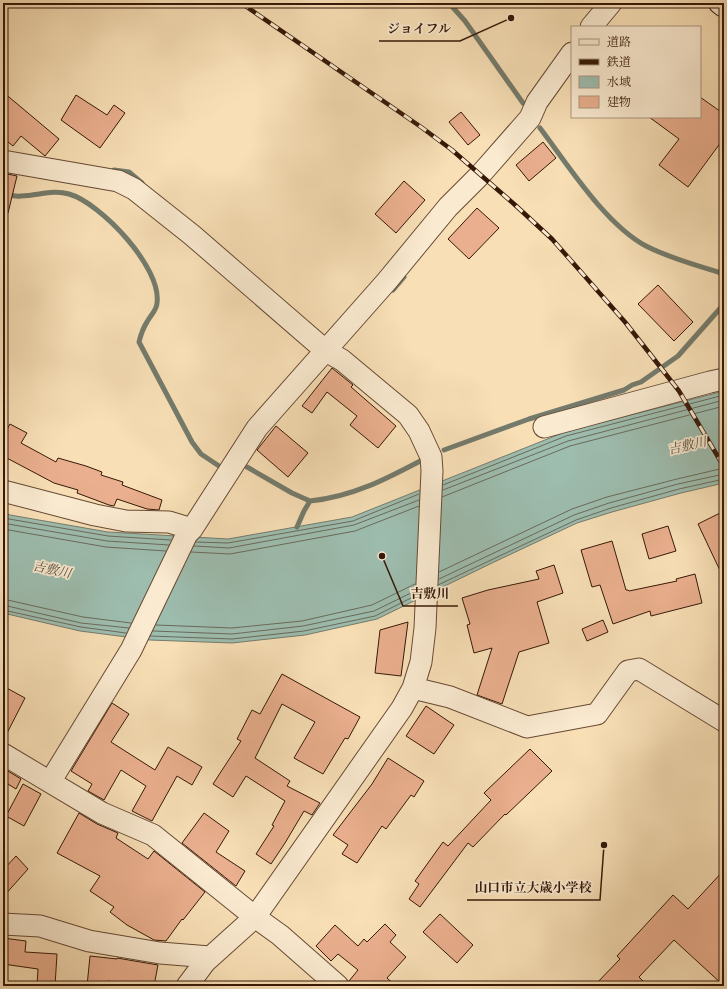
<svg xmlns="http://www.w3.org/2000/svg" width="727" height="989" font-family="'Libre Bodoni','Noto Serif JP',serif">
	<style>
		.water { fill: #9dbdaf; stroke: #747b6c }
		.lines { fill: none; stroke-linecap: round; stroke-linejoin: round }
		.shore { stroke: #6a6a5b; stroke-width: 1 }
		.stream { stroke: #747b6c; stroke-width: 5 }
		.building { fill: #eaaf8e; stroke: #361807 }
		.minor-casing { stroke: #664a33; stroke-width: 23 }
		.secondary-casing { stroke: #361807; stroke-width: 24 }
		.minor { stroke: #faead0; stroke-width: 21 }
		.secondary { stroke: #faead0; stroke-width: 22 }
		.rail-casing { stroke: #361807; stroke-width: 4.5 }
		.rail { stroke: #faead0; stroke-width: 3; stroke-dasharray: 9; stroke-linecap: butt }
		.labels { text-anchor: middle; stroke-width: 3.5; stroke-linejoin: round; paint-order: stroke }
		.water-label { font-size: 13px; font-style: italic; fill: #5a5242; stroke: #faead0 }
		.leader { fill: none; stroke: #361807; stroke-width: 1.5 }
		.callout-dot { fill: #361807; stroke: #faead0; stroke-width: 1.5 }
		.callout-label { font-size: 13px; text-anchor: middle; font-weight: bold; fill: #361807; stroke: #faead0; stroke-width: 3.5; stroke-linejoin: round; paint-order: stroke }
	</style>
	<rect width="100%" height="100%" fill="#f8dfb6"/>
	<filter id="stains"><feTurbulence type="fractalNoise" baseFrequency=".005" numOctaves="4"/><feColorMatrix values="0 0 0 0 .2 0 0 0 0 .09 0 0 0 0 .02 0 0 0 .5 -.17"/></filter>
	<radialGradient id="worn" r=".72"><stop offset=".6" stop-color="#630" stop-opacity="0"/><stop offset="1" stop-color="#630" stop-opacity=".3"/></radialGradient>
	<path class="water" d="M724,391V483L681,493L612,512L577,523L492,563L377,619L305,635L232,643L150,640L80,631L3,613V512L10,515L108,532L228,539L352,517L565,432Z"/>
	<g class="lines">
		<path class="shore" d="M443,485L566,436L724,395
			M443,490L568,441L724,400
			M442,497L570,446L724,406
			M3,516L9,519L108,536L171,540
			M3,522L8,524L107,541L169,545
			M3,529L106,547L166,551
			M196,542L228,543L353,521L419,494
			M194,546L229,548L354,525L419,500
			M191,552L230,554L355,531L419,506
			M439,572L572,509L607,497L677,479L724,468
			M439,579L574,515L609,503L678,484L724,474
			M438,585L576,520L611,508L679,489L724,479
			M3,599L83,617L131,623
			M3,605L81,623L129,628
			M3,610L81,627L126,633
			M156,625L232,628L302,621L372,605L415,584
			M153,631L232,634L303,626L374,611L415,591
			M150,636L232,639L304,631L375,616L415,596"/>
		<path class="stream" d="M449,3L465,21L523,103
			M540,128C568,165 605,224 646,246C669,258 696,265 721,273L724,276
			M114,170L129,172L142,183
			M3,195C9,194 15,197 21,196C38,196 52,189 69,194C101,203 162,268 157,303C157,310 150,316 147,322C143,328 141,334 139,342L192,442L201,454L219,466
			M393,290L404,277
			M444,450L529,419L624,390L632,385L641,382L678,356L724,304
			M247,467L292,493L310,501
			M297,527L304,511L310,501C352,497 386,479 422,460"/>
	</g>
	<path class="building" d="M3,92L59,139L45,156L21,136L13,146L3,138Z
		M76,95L107,115L114,105L125,113L100,148L61,120Z
		M700,97L724,114V138L688,187L659,165L679,139L649,117H700Z
		M461,112L480,135L468,145L449,122Z
		M543,142L556,158L529,181L516,165Z
		M3,173L17,176L8,213L3,212Z
		M404,181L425,200L396,233L375,214Z
		M477,208L499,228L469,259L448,239Z
		M658,285L693,322L674,341L638,304Z
		M332,368L353,385L351,387L396,426L378,448L350,425L357,416L327,392L312,413L302,406Z
		M10,424L27,433L21,443L56,462L58,458L86,466L102,472L101,475L123,482L122,485L162,500L159,510L147,509L117,499L114,506L109,505L77,493L78,490L54,483L3,456V436Z
		M276,426L308,453L288,477L257,450Z
		M724,511V579L698,524Z
		M668,526L676,551L649,559L642,534Z
		M612,541L626,590H628L629,591L677,581L676,579L695,574L702,603L651,616L650,611L613,624L600,585L592,587L581,550Z
		M554,565L563,593L537,602L549,643L519,652L502,704L477,695L492,648L474,653L467,625L470,624L462,598L488,590L539,579L536,571Z
		M603,620L608,632L587,641L582,629Z
		M408,622L401,676L375,673L380,630Z
		M282,674L360,717L348,739L345,738L323,774L294,758L315,722L282,704L255,758L290,781L287,786L320,803L312,815L304,811L285,843L271,864L256,854L274,826L272,825L285,801L246,776L233,797L213,784L241,741L237,739L252,710L260,714Z
		M3,686L25,698L3,741Z
		M112,703L129,714L111,742L155,770L168,747L202,767L192,785L177,776L152,821L132,811L146,786L121,770L104,800L88,791L92,784L71,771Z
		M426,706L454,725L434,754L406,736Z
		M530,749L552,771L506,815L505,814L473,847L468,843L420,907L409,899L419,884L415,881L443,842L448,846L491,800L484,793Z
		M388,758L424,781L414,797L411,795L386,829L382,826L357,863L342,854L348,845L333,835L372,784Z
		M3,768L21,779L16,789L3,781Z
		M23,784L41,794L24,826L6,816Z
		M79,813L97,824L118,833L116,838L148,859L154,851L205,892L183,920L182,919L166,941L154,940L127,925L110,912L114,907L90,891L100,876L57,853Z
		M204,813L229,831L216,852L245,871L236,886L182,843Z
		M16,856L28,869L3,897V870Z
		M724,870V986L674,940L639,977L648,986H594L620,959L617,956L673,895L688,909Z
		M440,914L473,945L457,963L423,932Z
		M385,924L396,935L390,942L406,957L387,978L396,986H350L349,981L358,970L338,954L331,961L316,946L335,925L358,946L364,939L367,942Z
		M3,938L26,941L25,952L57,954L55,986H37L38,969L3,964Z
		M90,956L117,959V958L158,965L154,986H134L108,981V986H87Z"/>
	<g class="lines">
		<defs>
			<path id="minor" d="M591,27L611,3
				M3,161L118,181L134,189L192,235L326,351L342,360L408,415L419,431L431,457L432,471L425,628L421,662L413,688L402,708L255,917L205,962L187,986
				M544,427L710,382L724,379
				M3,491L95,515L126,521L169,522L192,529
				M413,688L450,697L527,727L597,714L628,671L639,669L724,721
				M3,754L102,813L153,835L255,917L280,935L338,986
				M50,782L131,650L187,534L192,529L257,428L387,281L448,207L480,175L530,118L537,102L572,53
				M3,924L40,926L89,941L160,953L210,957"/>
			<path id="secondary" d="M720,3L724,6"/>
		</defs>
		<use href="#minor" class="minor-casing"/>
		<use href="#secondary" class="secondary-casing"/>
		<use href="#minor" class="minor"/>
		<use href="#secondary" class="secondary"/>
		<defs>
			<path id="rail" d="M241,3L421,127L452,150L514,204L552,239L625,322L679,391L724,467"/>
		</defs>
		<use href="#rail" class="rail-casing"/>
		<use href="#rail" class="rail"/>
	</g>
	<g class="labels">
		<g class="water-label">
			<text transform="translate(687 445) rotate(-13)" y="5">吉敷川</text>
			<text transform="translate(52 569) rotate(12)" y="5">吉敷川</text>
		</g>
	</g>
	<path class="leader" d="M511 18L460 41H379M382 556L403 606H458M604 845L600 900H467"/>
	<g class="callout-dot">
		<circle cx="511" cy="18" r="4"/>
		<circle cx="382" cy="556" r="4"/>
		<circle cx="604" cy="845" r="4"/>
	</g>
	<g class="callout-label">
		<text x="419" y="33">ジョイフル</text>
		<text x="430" y="598">吉敷川</text>
		<text x="533" y="892">山口市立大歳小学校</text>
	</g>
	<rect width="727" height="989" fill="none" stroke="#f8dfb6" stroke-width="16"/>
	<rect x="4" y="4" width="719" height="981" fill="none" stroke="#361807" stroke-width="2"/>
	<rect x="8" y="8" width="711" height="973" fill="none" stroke="#361807"/>
	<rect x="571" y="26" width="130" height="92" fill="#faead0" stroke="#ac9680"/>
	<rect x="579" y="39" width="20" height="6" fill="#faead0" stroke="#ac9680"/>
	<text x="607" y="46" font-size="12" fill="#361807">道路</text>
	<rect x="579" y="59" width="20" height="6" fill="#361807" stroke="#ac9680"/>
	<text x="607" y="66" font-size="12" fill="#361807">鉄道</text>
	<rect x="579" y="76" width="20" height="12" fill="#9dbdaf" stroke="#ac9680"/>
	<text x="607" y="86" font-size="12" fill="#361807">水域</text>
	<rect x="579" y="96" width="20" height="12" fill="#eaaf8e" stroke="#ac9680"/>
	<text x="607" y="106" font-size="12" fill="#361807">建物</text>
	<rect width="100%" height="100%" filter="url(#stains)"/>
	<rect width="100%" height="100%" fill="url(#worn)"/>
</svg>
